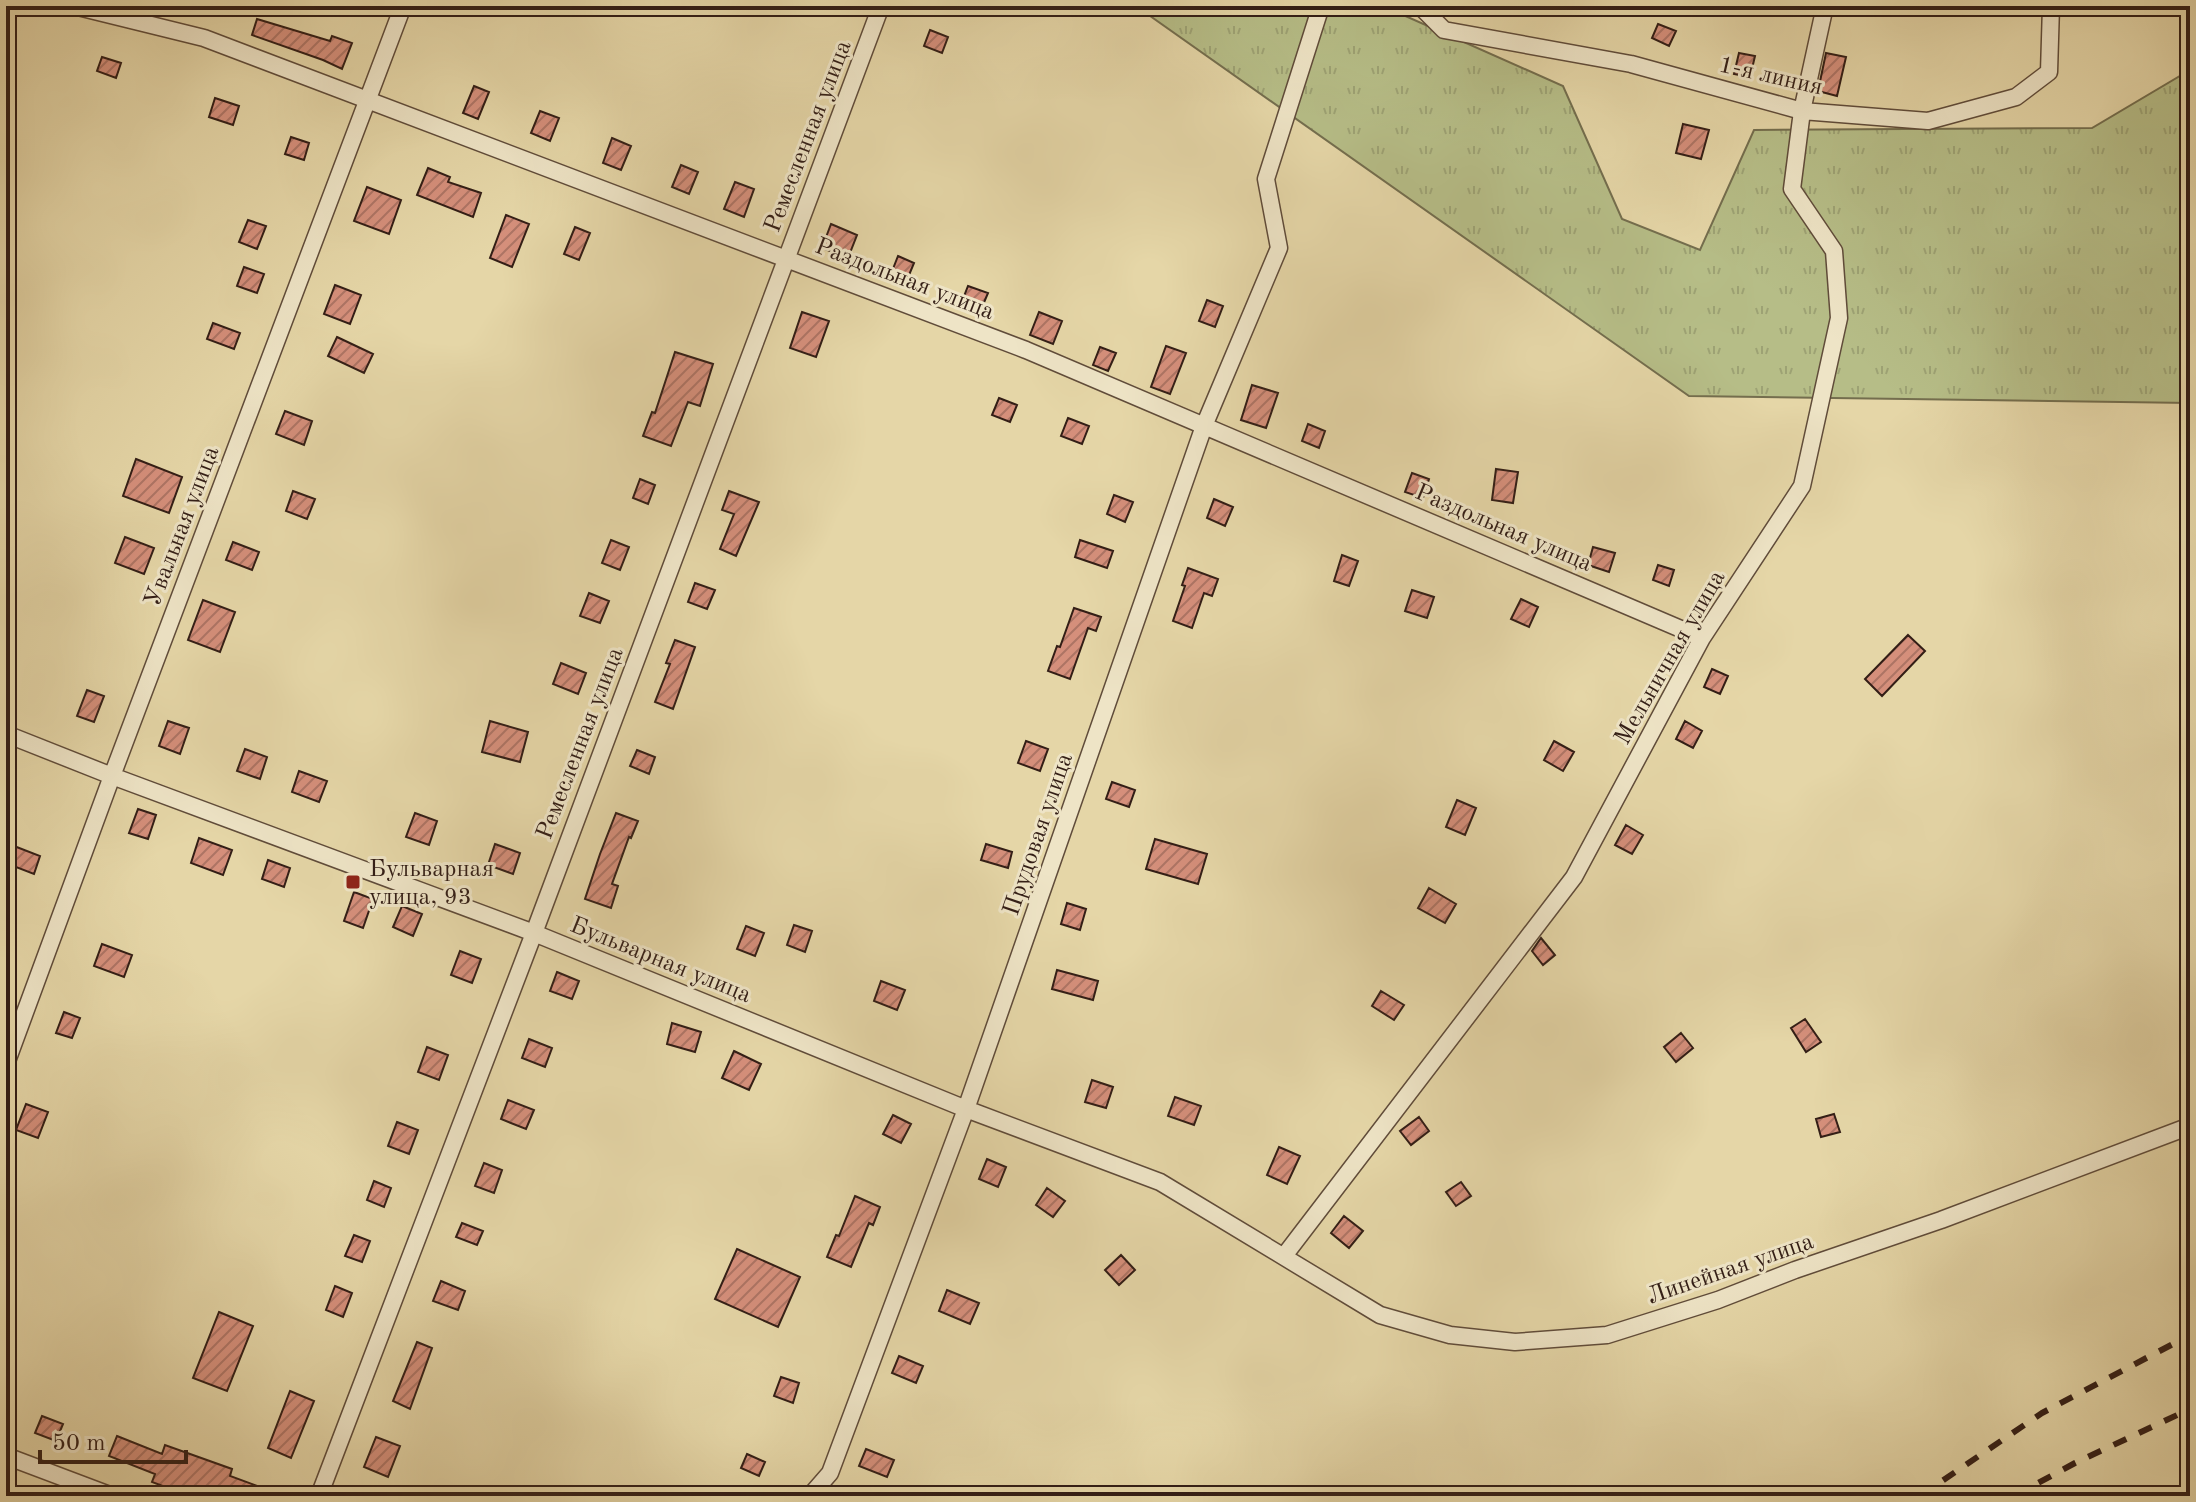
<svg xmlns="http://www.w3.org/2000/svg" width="2196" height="1502" font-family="'Old Standard TT',serif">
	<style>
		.grass { fill: url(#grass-tufts); stroke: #746e4e; stroke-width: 2 }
		.building { fill: url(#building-hatch); stroke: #331e16; stroke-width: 2 }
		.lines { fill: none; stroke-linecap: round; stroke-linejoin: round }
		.minor-casing { stroke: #604c3a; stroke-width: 19 }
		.minor { stroke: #eee4c6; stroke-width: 16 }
		.rail { stroke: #331e16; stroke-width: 6; stroke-dasharray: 14 14; stroke-linecap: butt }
		.poi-dot { fill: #8f2418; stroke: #eee4c6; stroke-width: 3 }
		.labels { text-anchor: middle; stroke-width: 6; stroke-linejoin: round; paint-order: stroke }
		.street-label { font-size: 24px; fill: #331e16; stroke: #eee4c6 }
		.poi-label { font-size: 24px; fill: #331e16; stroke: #eee4c6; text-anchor: start }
	</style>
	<defs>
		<pattern id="grass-tufts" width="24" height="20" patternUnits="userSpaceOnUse" patternTransform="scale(2)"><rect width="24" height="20" fill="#b6bd87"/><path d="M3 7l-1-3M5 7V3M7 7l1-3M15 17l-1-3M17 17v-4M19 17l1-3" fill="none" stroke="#9da274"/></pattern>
		<pattern id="building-hatch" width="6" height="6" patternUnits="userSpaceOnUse" patternTransform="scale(2)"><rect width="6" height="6" fill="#d58f7b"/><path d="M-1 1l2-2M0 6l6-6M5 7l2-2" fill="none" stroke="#ad7464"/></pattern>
	</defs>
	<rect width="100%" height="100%" fill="#e5d6a7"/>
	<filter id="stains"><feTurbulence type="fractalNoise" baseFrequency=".0025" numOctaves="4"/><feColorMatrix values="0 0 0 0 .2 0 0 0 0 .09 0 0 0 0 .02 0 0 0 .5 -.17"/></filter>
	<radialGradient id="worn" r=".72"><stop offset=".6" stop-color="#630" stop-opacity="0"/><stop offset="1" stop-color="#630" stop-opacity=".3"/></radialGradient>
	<path class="grass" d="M1136,6H1383L1563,86L1622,219L1700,250L1754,130L2092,128L2190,70V403L1689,396Z"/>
	<path class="building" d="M257,19L330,41L332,36L352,43L342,69L323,60L252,35Z
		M1658,24L1676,31L1669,46L1652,38Z
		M930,30L948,37L942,53L924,46Z
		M1739,53L1755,56L1750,77L1734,74Z
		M1826,53L1846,57L1837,96L1818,91Z
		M102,57L121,63L116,78L97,71Z
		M474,86L489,92L478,119L463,113Z
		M215,98L239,106L233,125L209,117Z
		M540,111L559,118L550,141L531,133Z
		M1683,124L1709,130L1701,159L1676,153Z
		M291,137L309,143L304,160L285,154Z
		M612,138L631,146L621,170L603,163Z
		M681,165L698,172L689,194L672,187Z
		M428,168L450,177L448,182L481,193L473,217L417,195Z
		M735,182L754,189L744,217L724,209Z
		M367,187L401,200L389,234L354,221Z
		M506,215L529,224L512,267L490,258Z
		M248,220L266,226L257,249L239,242Z
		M831,224L857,235L848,258L822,248Z
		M575,227L590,233L579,260L564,254Z
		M898,256L914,263L907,280L891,274Z
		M244,267L264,274L257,293L237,286Z
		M335,285L361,295L350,324L324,314Z
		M968,286L988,293L980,312L961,304Z
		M1207,300L1223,306L1215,327L1199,321Z
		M802,312L829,321L816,357L790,348Z
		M1039,312L1062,321L1053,344L1030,335Z
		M213,323L240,333L234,349L207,339Z
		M337,337L373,354L364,373L328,356Z
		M1166,346L1186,353L1170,394L1151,387Z
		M1100,347L1116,353L1108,371L1093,365Z
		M675,352L713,364L700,406L688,402L671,446L643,436L652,412L655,413Z
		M1252,385L1278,393L1266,428L1241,420Z
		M999,398L1017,405L1010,422L992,415Z
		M285,411L312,421L304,445L276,434Z
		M1068,418L1089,426L1082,444L1061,436Z
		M1308,424L1325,431L1319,448L1302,441Z
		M136,459L182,477L169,513L123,496Z
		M1496,469L1518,472L1513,503L1492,500Z
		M1412,473L1429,479L1423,498L1405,492Z
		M640,479L655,485L648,504L633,498Z
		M293,491L315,499L307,519L286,511Z
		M729,491L759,502L736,556L720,549L734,514L722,510Z
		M1114,495L1133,502L1125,522L1107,514Z
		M1214,499L1233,507L1225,526L1207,518Z
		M125,537L154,548L144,574L115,563Z
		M611,540L629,547L620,570L602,563Z
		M1080,540L1113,551L1107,568L1075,557Z
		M233,542L259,552L252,570L226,560Z
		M1593,547L1615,553L1609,572L1588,565Z
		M1342,555L1358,561L1349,586L1334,581Z
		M1658,565L1674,570L1669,586L1653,580Z
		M1188,568L1218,579L1212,596L1204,593L1192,628L1173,621L1185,586L1182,585Z
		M695,583L715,590L707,609L688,602Z
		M1412,590L1434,597L1427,618L1405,611Z
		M589,593L609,601L600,623L580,616Z
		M1521,599L1538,607L1529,627L1511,619Z
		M203,600L235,612L220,652L188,640Z
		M1074,608L1101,617L1096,631L1088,628L1070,679L1048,671L1057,646L1060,647Z
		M1908,635L1925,651L1882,696L1865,679Z
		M675,640L695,647L673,709L655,702L670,664L666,663Z
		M561,663L586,673L578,694L553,684Z
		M1712,669L1728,676L1720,694L1704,687Z
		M87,690L104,696L94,722L77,716Z
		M168,721L189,728L180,754L159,746Z
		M490,721L528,732L520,762L482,752Z
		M1685,721L1702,731L1693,748L1676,739Z
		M1026,741L1048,749L1040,771L1018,763Z
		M1554,741L1574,752L1563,771L1544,760Z
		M245,749L267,757L260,779L237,771Z
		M637,750L655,757L649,774L630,766Z
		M299,771L327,781L319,802L292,792Z
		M1112,782L1135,790L1129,807L1106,799Z
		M1457,800L1476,808L1465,835L1446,827Z
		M138,809L156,815L148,839L129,833Z
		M415,813L437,821L429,845L406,837Z
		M616,813L638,821L631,838L629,837L612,884L618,886L611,908L585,899L600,854Z
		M1626,825L1643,835L1632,854L1615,845Z
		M199,838L232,850L223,875L191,863Z
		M1155,839L1207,854L1198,884L1146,869Z
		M495,844L520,853L513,874L488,865Z
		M986,844L1012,852L1008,868L981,860Z
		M14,846L40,856L34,874L8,864Z
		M268,860L290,868L284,887L262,879Z
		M1429,888L1456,904L1445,923L1418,908Z
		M354,892L373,899L363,928L344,921Z
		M1067,903L1086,909L1080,930L1061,924Z
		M402,906L422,914L413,936L393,927Z
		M794,925L812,931L805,952L787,945Z
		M746,926L764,933L755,956L737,949Z
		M1541,938L1555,955L1543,965L1532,951Z
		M102,944L132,955L124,977L94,966Z
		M460,951L481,959L472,983L451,975Z
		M1057,970L1098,981L1093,1000L1052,989Z
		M557,972L579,981L572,999L550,991Z
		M881,981L905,990L897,1010L874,1001Z
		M1381,991L1404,1005L1394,1020L1372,1006Z
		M64,1012L80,1018L72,1038L56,1033Z
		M1805,1019L1821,1042L1806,1052L1791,1028Z
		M672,1023L701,1032L695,1052L667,1044Z
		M1681,1033L1693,1048L1676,1062L1664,1047Z
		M529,1039L552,1048L545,1067L522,1058Z
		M427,1047L448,1055L439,1080L418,1072Z
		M734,1051L761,1064L749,1090L722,1078Z
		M1092,1080L1113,1087L1106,1108L1085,1102Z
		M1175,1097L1201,1106L1194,1125L1168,1116Z
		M508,1100L534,1110L526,1129L501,1119Z
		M26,1104L48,1112L38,1138L16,1130Z
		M1834,1114L1840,1132L1821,1137L1816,1119Z
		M893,1115L911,1124L901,1143L883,1134Z
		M1419,1117L1429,1131L1411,1145L1400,1131Z
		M397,1122L418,1130L409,1154L388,1146Z
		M1279,1147L1300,1156L1287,1184L1267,1175Z
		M987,1159L1006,1167L998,1187L979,1179Z
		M484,1163L502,1170L494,1193L475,1186Z
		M374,1181L391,1188L384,1207L367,1200Z
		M1461,1182L1471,1196L1456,1206L1446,1192Z
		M1047,1188L1065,1201L1053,1217L1036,1205Z
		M855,1196L880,1207L873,1225L869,1223L851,1267L827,1257L836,1235L839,1236Z
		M1344,1216L1363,1231L1349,1248L1331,1233Z
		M462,1223L483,1231L477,1245L456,1237Z
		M354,1235L370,1241L362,1262L345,1256Z
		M737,1249L800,1277L778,1327L715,1299Z
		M1121,1255L1135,1270L1119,1285L1105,1270Z
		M441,1281L465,1291L458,1310L433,1301Z
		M335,1286L352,1293L343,1317L326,1310Z
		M947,1290L979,1303L970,1324L939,1311Z
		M219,1312L253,1326L227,1391L193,1378Z
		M417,1342L432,1348L410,1409L393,1401Z
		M899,1356L923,1366L916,1383L892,1373Z
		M781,1377L799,1383L793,1403L774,1396Z
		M290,1391L314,1401L291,1458L268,1448Z
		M42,1416L63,1424L56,1441L35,1433Z
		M117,1436L162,1454L165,1445L232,1469L230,1476L279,1494L278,1496H189L152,1482L155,1474L109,1456Z
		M376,1437L400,1446L388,1477L364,1467Z
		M866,1449L894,1460L887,1477L859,1466Z
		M747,1454L765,1462L759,1476L741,1468Z"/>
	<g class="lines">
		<defs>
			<path id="minor" d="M74,6L204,38L1026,350L1702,638
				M1420,6L1444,30L1631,64L1802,111L1928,121L2016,97L2049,72L2051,6
				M6,734L112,776L534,933L966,1109L1160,1182L1380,1315L1450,1335L1515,1342L1607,1335L1718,1300L1795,1270L1941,1220L2190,1126
				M6,1064L112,776L403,6
				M1284,1256L1574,877L1702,638L1802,486L1839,318L1834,251L1792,189L1802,111L1825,6
				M6,1456L112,1496
				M319,1496L534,933L881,6
				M810,1496L830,1473L966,1109L1204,426L1279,248L1266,179L1321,6"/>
		</defs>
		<use href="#minor" class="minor-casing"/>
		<use href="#minor" class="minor"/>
		<path class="rail" d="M1920,1496L2042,1413L2190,1335
			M2014,1496L2075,1463L2190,1409"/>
	</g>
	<rect class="poi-dot" x="345" y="874" width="16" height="16" rx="4"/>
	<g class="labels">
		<g class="street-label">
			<text transform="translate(1771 75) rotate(13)" y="8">1-я линия</text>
			<text transform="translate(807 136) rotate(-69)" y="8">Ремесленная улица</text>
			<text transform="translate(905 278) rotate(21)" y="8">Раздольная улица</text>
			<text transform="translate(181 526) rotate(-69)" y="8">Увальная улица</text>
			<text transform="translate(1504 527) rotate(23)" y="8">Раздольная улица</text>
			<text transform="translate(1669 657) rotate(-60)" y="8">Мельничная улица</text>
			<text transform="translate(579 743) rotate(-69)" y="8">Ремесленная улица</text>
			<text transform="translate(1037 834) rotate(-71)" y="8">Прудовая улица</text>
			<text transform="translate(661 959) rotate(22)" y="8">Бульварная улица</text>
			<text transform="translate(1730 1268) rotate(-19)" y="8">Линейная улица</text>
		</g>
		<g class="poi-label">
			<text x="369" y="876">Бульварная<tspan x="369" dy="28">улица, 93</tspan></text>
		</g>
	</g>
	<rect width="2196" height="1502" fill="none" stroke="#e5d6a7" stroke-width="32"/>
	<rect x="8" y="8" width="2180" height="1486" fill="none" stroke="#331e16" stroke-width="4"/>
	<rect x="16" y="16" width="2164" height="1470" fill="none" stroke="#331e16" stroke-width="2"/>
	<path d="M40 1450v12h146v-12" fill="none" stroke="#331e16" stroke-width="4"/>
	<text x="52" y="1450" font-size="24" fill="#331e16" stroke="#eee4c6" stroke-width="6" paint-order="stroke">50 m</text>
	<rect width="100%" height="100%" filter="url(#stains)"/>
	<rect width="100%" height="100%" fill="url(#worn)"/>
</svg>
